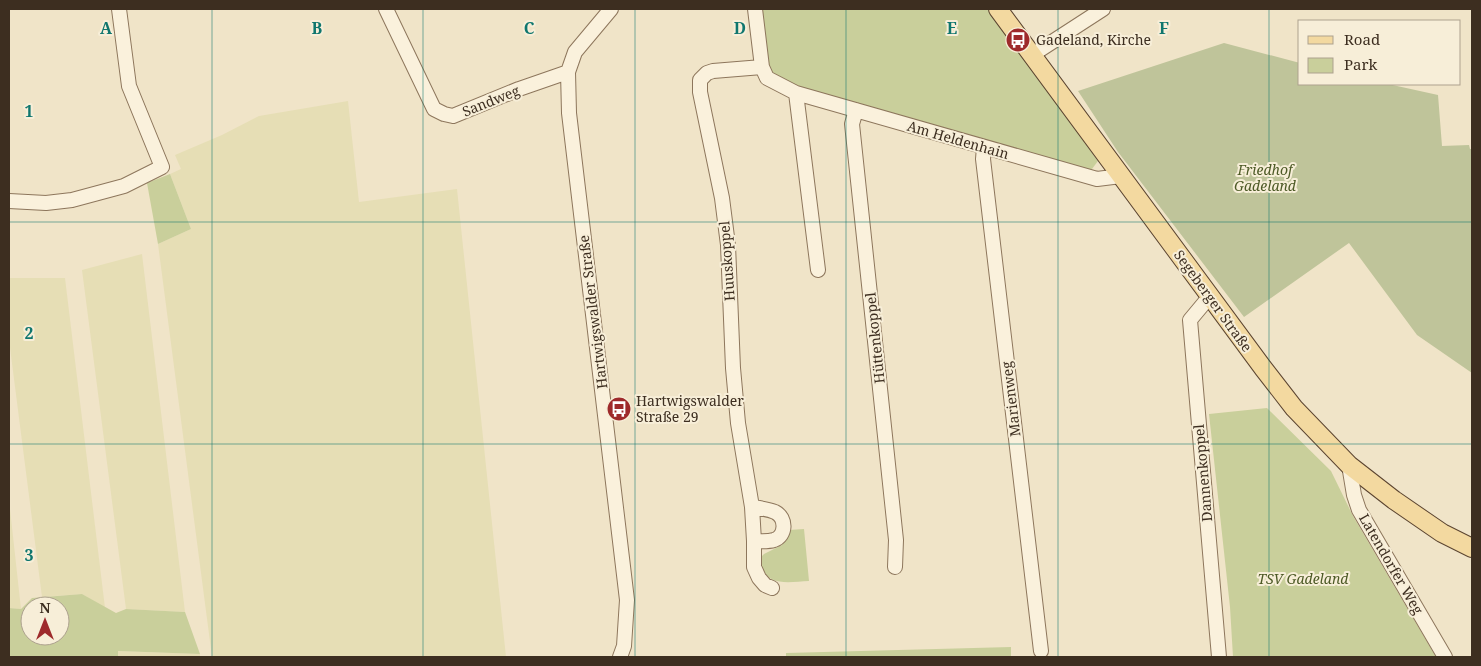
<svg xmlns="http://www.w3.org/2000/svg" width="1481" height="666" font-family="'Noto Serif',serif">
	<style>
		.farmland { fill: #e6deb5 }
		.green { fill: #c9cf9b; fill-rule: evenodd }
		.cemetery { fill: #bfc49a }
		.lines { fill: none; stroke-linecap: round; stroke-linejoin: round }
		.minor-casing { stroke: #8d765c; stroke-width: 16 }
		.major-casing { stroke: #5b4430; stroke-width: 20 }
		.minor { stroke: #faf1dc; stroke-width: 14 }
		.major { stroke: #f3d9a0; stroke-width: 18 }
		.grid { fill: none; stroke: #0f766e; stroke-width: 1; stroke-opacity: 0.55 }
		.labels { text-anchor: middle; stroke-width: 4; stroke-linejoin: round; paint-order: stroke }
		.poi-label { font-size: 14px; fill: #3d2e20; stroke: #f7eed8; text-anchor: start }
		.street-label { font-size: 14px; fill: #3d2e20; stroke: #f7eed8 }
		.park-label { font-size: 14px; font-style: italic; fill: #4d5a26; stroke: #f7eed8 }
		.grid-label { font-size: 16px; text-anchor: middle; font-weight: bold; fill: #0f766e; stroke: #f7eed8; stroke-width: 4; stroke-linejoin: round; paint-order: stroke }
	</style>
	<rect width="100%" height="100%" fill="#f0e4c8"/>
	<path class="farmland" d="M348,101L359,202L457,189L506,657H212L158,244L191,229L170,174L181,169L175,155L222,135L259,116Z
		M142,254L185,612L126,609L82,270Z
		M9,278H65L105,608L82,594L42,597L9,340Z
		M9,500L21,609L9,608Z
		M117,651L200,654V657H118Z"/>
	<path class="green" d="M762,9H988L1026,59L1098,161L1092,169L1079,171L802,90L778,78L767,66Z
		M170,174L191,229L158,244L147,183Z
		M1267,408L1331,471L1353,516L1436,657H1233L1230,607L1209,414Z
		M804,529L809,581C787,582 763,588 760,558L764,554L782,545L789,530Z
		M82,594L116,613L126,609L185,612L200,654L118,651V657H9V608L21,609L32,598ZM30,606H60V636H30Z
		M1011,647V657H786V653Z"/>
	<path class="cemetery" d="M1224,43L1300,63V84H1388L1438,95L1442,146L1469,145L1470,149H1472V373L1417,335L1349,243L1244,317L1118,152L1078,91Z"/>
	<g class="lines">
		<defs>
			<path id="minor" d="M386,9L434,109L444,114L453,116L519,89L568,72
				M611,9L575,52L568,72L569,113L627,600L624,646L620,657
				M755,9L762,67L767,78L796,93L1097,179L1121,176
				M1032,55L1103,9
				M762,67L713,71L707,73L700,80V92L722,198L728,245L733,368L738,423L752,507L754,541V567L759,578L765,585L772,588
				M796,93L818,270
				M856,110L852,124L896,540L895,567
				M984,147L983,159L1041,651
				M9,201L46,203L72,200L124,186L162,167L129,86L119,9
				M1210,296L1190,320L1219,657
				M1349,465L1354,495L1359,510L1445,657
				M752,507C760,508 768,509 775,512C787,518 786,536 774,540C767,542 760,541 754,541"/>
			<path id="major" d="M998,9L1263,368L1294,408L1349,465L1394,500L1442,533L1472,548"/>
		</defs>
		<use href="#minor" class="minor-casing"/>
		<use href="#major" class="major-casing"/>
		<use href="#minor" class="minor"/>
		<use href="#major" class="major"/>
	</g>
	<path class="grid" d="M212,9V657M423,9V657M635,9V657M846,9V657M1058,9V657M1269,9V657M9,222H1472M9,444H1472"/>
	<defs>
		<symbol id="bus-disc" viewBox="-11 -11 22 22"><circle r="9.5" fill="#9e2a2b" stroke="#f7eed8"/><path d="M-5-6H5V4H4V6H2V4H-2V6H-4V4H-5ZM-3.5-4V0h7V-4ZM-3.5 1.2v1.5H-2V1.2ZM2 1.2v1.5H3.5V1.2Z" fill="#fff"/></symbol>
	</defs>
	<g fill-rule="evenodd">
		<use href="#bus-disc" x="1004" y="26" width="28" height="28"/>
		<use href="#bus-disc" x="605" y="395" width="28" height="28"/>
	</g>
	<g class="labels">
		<g class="poi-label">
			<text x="1036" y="45">Gadeland, Kirche</text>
			<text x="636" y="406">Hartwigswalder<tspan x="636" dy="16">Straße 29</tspan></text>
		</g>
		<g class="street-label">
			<text transform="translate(491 101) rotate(-22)" y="5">Sandweg</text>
			<text transform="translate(958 140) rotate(16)" y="5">Am Heldenhain</text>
			<text transform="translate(727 261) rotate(-94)" y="5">Huuskoppel</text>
			<text transform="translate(1213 301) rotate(54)" y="5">Segeberger Straße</text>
			<text transform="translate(593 312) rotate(-97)" y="5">Hartwigswalder Straße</text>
			<text transform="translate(875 338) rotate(-96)" y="5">Hüttenkoppel</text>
			<text transform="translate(1011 399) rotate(-97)" y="5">Marienweg</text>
			<text transform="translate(1203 473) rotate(-95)" y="5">Dannenkoppel</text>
			<text transform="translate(1391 564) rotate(60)" y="5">Latendorfer Weg</text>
		</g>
		<g class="park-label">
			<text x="1265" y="175">Friedhof<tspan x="1265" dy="16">Gadeland</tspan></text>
			<text x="1303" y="584">TSV Gadeland</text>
		</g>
	</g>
	<g class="grid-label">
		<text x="106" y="34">A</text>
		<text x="317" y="34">B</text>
		<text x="529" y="34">C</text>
		<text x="740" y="34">D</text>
		<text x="952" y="34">E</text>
		<text x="1164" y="34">F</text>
		<text x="29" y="117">1</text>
		<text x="29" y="339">2</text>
		<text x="29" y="561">3</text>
	</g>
	<rect width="1481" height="666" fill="none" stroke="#3d2e20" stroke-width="20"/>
	<rect x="1298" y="20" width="162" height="65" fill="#f7eed8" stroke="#ada18e"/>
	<rect x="1308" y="36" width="25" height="8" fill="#f3d9a0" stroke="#ada18e"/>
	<text x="1344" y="45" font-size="15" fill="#3d2e20">Road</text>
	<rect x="1308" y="58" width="25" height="15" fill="#c9cf9b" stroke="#ada18e"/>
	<text x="1344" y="70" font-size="15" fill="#3d2e20">Park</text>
	<g transform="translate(45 621)"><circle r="24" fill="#f7eed8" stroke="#ada18e"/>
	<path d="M0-4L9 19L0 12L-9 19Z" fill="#9e2a2b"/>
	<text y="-8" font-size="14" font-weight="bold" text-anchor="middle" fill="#3d2e20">N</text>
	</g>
</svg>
